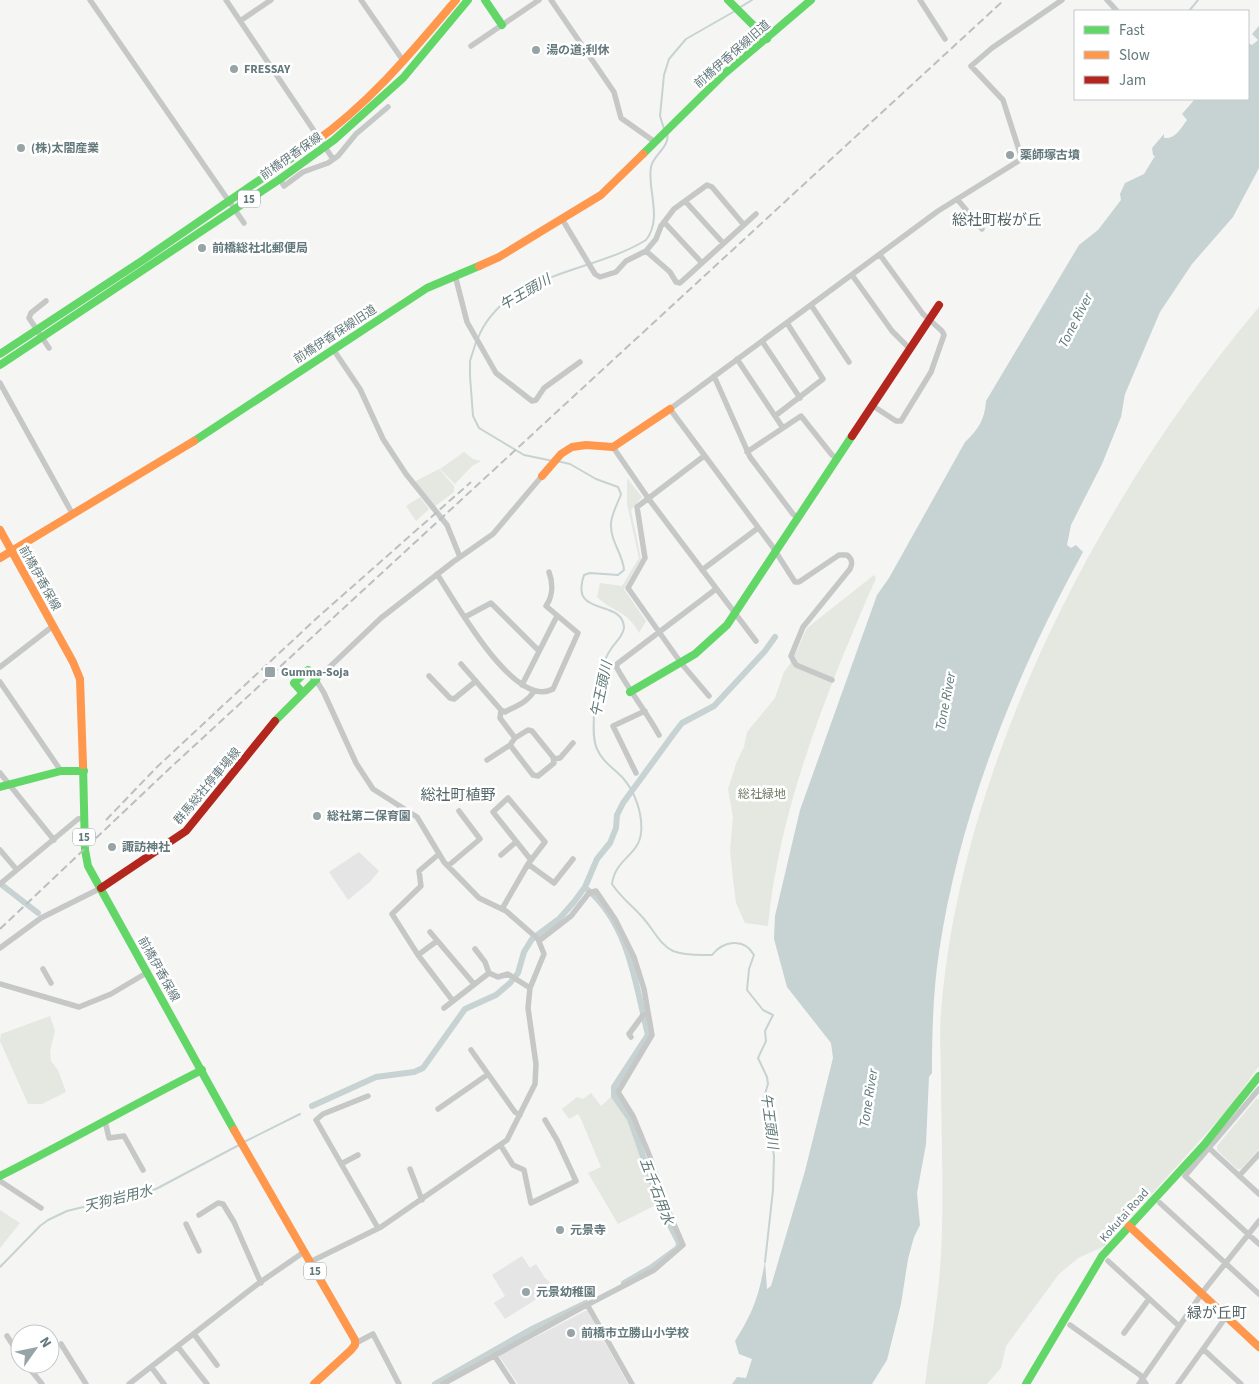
<svg xmlns="http://www.w3.org/2000/svg" width="1259" height="1384" font-family="'Source Sans 3','Noto Sans JP',sans-serif">
	<style>
		.built { fill: #e4e5e4 }
		.green { fill: #e5e7e1 }
		.water { fill: #c6d3d2 }
		.lines { fill: none; stroke-linecap: round; stroke-linejoin: round }
		.stream { stroke: #c6d3d2; stroke-width: 2 }
		.canal { stroke: #c6d3d2; stroke-width: 6 }
		.street { stroke: #c6c8c8; stroke-width: 5.5 }
		.fast { stroke: #63d668; stroke-width: 8 }
		.slow { stroke: #ff974d; stroke-width: 8 }
		.jam { stroke: #b3261e; stroke-width: 8 }
		.rail { stroke: #bcbfbf; stroke-width: 2; stroke-dasharray: 8 4; stroke-linecap: butt }
		.poi-dot { fill: #96a4a6; stroke: #fff; stroke-width: 2 }
		.labels { text-anchor: middle; stroke-width: 5; stroke-linejoin: round; paint-order: stroke }
		.shield { fill: #fff; stroke: #92a1a3; stroke-width: 1 }
		.shield-label { font-size: 11px; font-weight: bold; fill: #63797c }
		.poi-label { font-size: 12px; font-weight: bold; fill: #63797c; stroke: #fff; text-anchor: start }
		.street-label { font-size: 12px; fill: #63797c; stroke: #fff }
		.park-label { font-size: 12px; fill: #707a65; stroke: #fff }
		.water-label { font-size: 14px; font-style: italic; fill: #5e7877; stroke: #fff }
		.quarter-label { font-size: 15px; fill: #546568; stroke: #fff }
	</style>
	<rect width="100%" height="100%" fill="#f5f5f4"/>
	<path class="built" d="M359,852L379,871L370,882L348,900L329,872Z
		M522,1256L530,1268L536,1264L545,1278L556,1287L505,1319L494,1303L505,1296L492,1275Z
		M587,1310L628,1384H518L499,1356Z"/>
	<path class="green" d="M1259,307V1066L1229,1108L1105,1246L1078,1258L1059,1274L1006,1346L1001,1368L987,1384H925C930,1346 937,1307 940,1269C945,1205 941,1140 941,1077C941,1055 939,1034 941,1013C960,765 1100,495 1259,307Z
		M464,452L473,459L481,461L472,466L455,484L440,469Z
		M439,469L454,486V492L434,507L414,482Z
		M627,478L642,497L631,510L641,559L624,589L646,621L639,633C627,610 614,613 597,597L600,583L622,586L639,558L627,504Z
		M420,497L429,509L416,521L406,506Z
		M874,575L876,578C829,686 779,807 768,926L745,923L736,903L733,879L730,850L733,817L728,789L737,761L744,747L747,732L775,698L784,672L790,664V652H796L807,628Z
		M50,1016L55,1031L50,1051L51,1061L58,1070L66,1092L42,1104H28L0,1041L1,1034Z
		M591,1093L601,1106L612,1096L629,1119L656,1193L658,1204L618,1224L588,1173L601,1167L581,1119L578,1114L569,1119L562,1109L577,1097L583,1099Z
		M1256,1099H1259V1149L1241,1169H1237L1217,1150V1146Z
		M0,1210L20,1223L0,1248Z"/>
	<path class="water" d="M1259,26V168L1233,217L1192,264L1160,312L1125,394L1121,417L1102,464L1071,525L1067,545L1071,548L1076,545L1083,552C1015,676 960,812 939,952C933,992 932,1033 932,1073L929,1077L926,1144L917,1193L920,1225L914,1237L908,1259L901,1304L887,1360L872,1384H732L737,1377L746,1378L752,1359L739,1354L735,1341C754,1311 759,1295 765,1261L767,1289L771,1286L805,1171L833,1058L831,1043L787,987L774,939L775,916L800,810L877,595L889,578L965,442C978,430 985,419 986,401L1079,245L1098,230L1121,200L1120,194L1125,183L1144,174L1155,156L1153,155L1152,148L1164,134V138C1176,139 1180,129 1187,120L1182,114L1195,99H1248V43L1252,45L1258,40L1252,34Z"/>
	<g class="lines">
		<path class="stream" d="M739,8L752,0
			M1189,11L1198,0
			M664,129L660,116L664,75L669,59L686,39L735,11
			M478,338C504,273 593,273 646,240C663,218 647,190 651,167C653,155 671,146 667,133
			M476,342L470,361V376L473,416L479,428L524,455L553,461
			M557,461L570,464L596,479L618,487L621,494C618,503 611,515 611,524C610,541 623,554 624,570L618,575L590,573L584,575C569,618 622,598 624,627C624,636 615,642 611,649C600,664 596,693 594,711C594,723 592,738 597,749C602,761 613,768 622,777C635,791 643,814 641,833C639,855 615,859 612,884C621,898 634,907 644,919C653,929 660,945 673,951C685,956 700,955 712,955C723,941 744,937 754,955L749,969L747,990L763,1010L773,1015L765,1031L766,1041L758,1058L767,1077L768,1084L764,1097L774,1156L773,1190L765,1262
			M244,1142L300,1114
			M0,1267L40,1226L48,1220L67,1211L156,1189L239,1145"/>
		<path class="canal" d="M2,885L38,913
			M588,890C629,925 636,986 648,1035L614,1087V1096L630,1119L661,1208L679,1243L678,1248L652,1267L624,1283
			M312,1106L376,1077L414,1072L423,1068L465,1009L496,995L510,983L518,973L524,952L532,939L559,919L574,902L585,887L597,859L610,843L616,828L617,815L623,803L675,732L682,723L714,706L765,651L775,637
			M435,1384L530,1330L586,1303"/>
		<path class="street" d="M90,0L244,223
			M226,0L333,159
			M361,0L404,62
			M551,0L614,92L621,118L655,142
			M920,0L945,39
			M1107,0L1117,11
			M240,21L271,0
			M471,46L539,0
			M280,179L284,186L303,172L328,163L338,156L356,134L388,107
			M957,199L982,229
			M685,201L723,243
			M562,219L595,274L600,277L616,272L626,261L646,251L656,239L661,226L674,209L707,185L712,187L744,225
			M664,222L702,263
			M646,251L670,272L676,282L680,283L756,214
			M455,275L467,322L496,373L532,401L536,400L544,388L580,362
			M852,275L892,331L910,349
			M46,301L31,313L29,318L49,348
			M811,305L849,362
			M762,341L800,398
			M333,349L360,389L383,439L406,474L447,525L460,557
			M737,359L783,428
			M714,376L750,457L793,514L798,518
			M0,383L72,513
			M873,406L896,421H901L931,372L944,335L942,331L923,314L880,255
			M775,416L823,379L787,323
			M613,447L648,498L756,641
			M747,452L801,416L832,455L838,459
			M704,456L637,507L645,558L628,588L681,663L709,696
			M702,570L758,528
			M437,574C455,601 514,710 553,689L578,633L546,606C553,596 553,583 549,572
			M465,617L491,603L539,651
			M461,664L501,710L505,712C516,706 528,702 534,691
			M0,667L53,626
			M429,676L450,698L454,699L476,681
			M832,680L796,665L791,656L803,627L850,569C853,563 852,559 847,555H839L799,582H795L772,546L670,409L938,211L1020,160L1021,156L1003,100L971,66L992,48L1062,0
			M0,682L61,771
			M522,685L557,616
			M501,710L500,718L515,738
			M528,730L532,731L553,757L554,763L538,776L533,775L510,745L515,738Z
			M659,735C646,711 630,692 617,668V664L716,589
			M554,759L560,758L573,743
			M487,760L510,745
			M0,773L54,840
			M636,773L613,726L645,711
			M0,850L17,870
			M439,854L419,871L421,886L392,914L418,955L453,1001
			M501,855L516,842
			M528,864L554,883L573,859
			M448,866L480,839L459,811
			M0,884L78,819L84,818
			M502,909L528,864L545,842L508,798L493,812L531,860
			M430,932L474,984
			M0,948L41,918L101,888
			M475,949L485,962L489,973
			M418,955L437,941
			M43,969L51,983
			M0,984L79,1007L111,994L148,972
			M444,1008L489,973L498,977L508,974L530,988
			M631,1037L629,1034L643,1015L648,1013
			M471,1050L515,1112L520,1115
			M1259,1089L1185,1176L1259,1244
			M368,1096L323,1114L316,1120L378,1228
			M438,1109L487,1075
			M105,1121L109,1138L124,1136L143,1170
			M501,1146L513,1165L524,1170L531,1203L576,1181L557,1140L545,1120
			M1210,1149L1259,1194
			M341,1164L358,1155
			M410,1169L422,1200
			M1239,1176L1259,1154
			M0,1181L41,1208
			M1160,1203L1259,1294
			M199,1215L218,1203L223,1204L234,1222L261,1283
			M186,1224L199,1251
			M1108,1261L1179,1326
			M310,1262L381,1227L507,1140L535,1084L536,1064L528,1008L530,988L544,954L538,939L506,911L479,898L444,862L417,817L373,789L356,763L324,693L316,680L381,618L453,562L493,534L542,476
			M588,1306L632,1384
			M1070,1325L1140,1375L1146,1384
			M1124,1333L1149,1299
			M194,1334L217,1365
			M7,1336L20,1356
			M356,1343L373,1334L399,1384
			M61,1344L86,1384
			M178,1347L207,1384
			M1203,1349L1241,1384
			M494,1355L513,1384
			M26,1364L42,1384
			M152,1368L164,1384
			M129,1384L259,1283L304,1252
			M443,1384L579,1309L654,1270L683,1245L665,1203L650,1157L633,1116L618,1092L652,1035L644,989L634,957L615,919L596,891L589,893L571,916L540,940
			M1139,1384L1205,1289L1259,1221
			M1178,1384L1226,1317"/>
		<path class="fast" d="M485,0L502,25
			M728,0L767,39
			M643,154L724,74L811,0
			M0,354L143,260L312,144
			M0,365L280,179L334,140L403,78L468,0
			M194,441L427,288L479,266
			M630,692L695,654L727,625L852,436
			M275,721L316,680L308,670L294,683L302,692
			M83,765L85,850L88,866L234,1130
			M0,787L61,771H84
			M0,1176C68,1142 134,1104 202,1070
			M1026,1384L1102,1256L1204,1145L1259,1076"/>
		<path class="slow" d="M312,144C369,104 412,52 456,0
			M479,266L499,257L601,195L643,154
			M542,476L561,454L572,447L586,445L613,447L670,409
			M0,530L73,662L80,679L83,765
			M0,558L194,441
			M234,1130L355,1340V1345L351,1350L314,1384
			M1129,1226L1259,1347"/>
		<path class="jam" d="M852,436L939,305
			M101,888L186,831L275,721"/>
		<path class="rail" d="M106,820L157,767L318,617L471,482
			M0,929L169,769L1004,0"/>
	</g>
	<g class="poi-dot">
		<circle cx="536" cy="50" r="5"/>
		<circle cx="234" cy="69" r="5"/>
		<circle cx="21" cy="148" r="5"/>
		<circle cx="1010" cy="155" r="5"/>
		<circle cx="202" cy="248" r="5"/>
		<rect x="264" y="666" width="12" height="12" rx="2.5"/>
		<circle cx="317" cy="816" r="5"/>
		<circle cx="112" cy="847" r="5"/>
		<circle cx="560" cy="1230" r="5"/>
		<circle cx="526" cy="1292" r="5"/>
		<circle cx="571" cy="1333" r="5"/>
	</g>
	<g class="labels">
		<g class="shield">
			<rect x="238" y="190.5" width="22" height="17" rx="4"/>
			<rect x="73" y="828.5" width="22" height="17" rx="4"/>
			<rect x="304" y="1262.5" width="22" height="17" rx="4"/>
		</g>
		<g class="shield-label">
			<text x="249" y="203">15</text>
			<text x="84" y="841">15</text>
			<text x="315" y="1275">15</text>
		</g>
		<g class="poi-label">
			<text x="546" y="54">湯の道;利休</text>
			<text x="244" y="73">FRESSAY</text>
			<text x="31" y="152">(株)太閤産業</text>
			<text x="1020" y="159">薬師塚古墳</text>
			<text x="212" y="252">前橋総社北郵便局</text>
			<text x="281" y="676">Gumma-Soja</text>
			<text x="327" y="820">総社第二保育園</text>
			<text x="122" y="851">諏訪神社</text>
			<text x="570" y="1234">元景寺</text>
			<text x="536" y="1296">元景幼稚園</text>
			<text x="581" y="1337">前橋市立勝山小学校</text>
		</g>
		<g class="street-label">
			<text transform="translate(732 54) rotate(-41)" y="4">前橋伊香保線旧道</text>
			<text transform="translate(291 156) rotate(-35)" y="4">前橋伊香保線</text>
			<text transform="translate(335 334) rotate(-33)" y="4">前橋伊香保線旧道</text>
			<text transform="translate(40 578) rotate(61)" y="4">前橋伊香保線</text>
			<text transform="translate(207 786) rotate(-50)" y="4">群馬総社停車場線</text>
			<text transform="translate(159 969) rotate(61)" y="4">前橋伊香保線</text>
			<text transform="translate(1124 1215) rotate(-48)" y="4">Kokutai Road</text>
		</g>
		<g class="park-label">
			<text x="762" y="798">総社緑地</text>
		</g>
		<g class="water-label">
			<text transform="translate(525 292) rotate(-30)" y="5">午王頭川</text>
			<text transform="translate(1075 320) rotate(-63)" y="5">Tone River</text>
			<text transform="translate(601 689) rotate(-78)" y="5">午王頭川</text>
			<text transform="translate(945 701) rotate(-79)" y="5">Tone River</text>
			<text transform="translate(868 1098) rotate(-81)" y="5">Tone River</text>
			<text transform="translate(770 1121) rotate(83)" y="5">午王頭川</text>
			<text transform="translate(657 1191) rotate(69)" y="5">五千石用水</text>
			<text transform="translate(118 1198) rotate(-14)" y="5">天狗岩用水</text>
		</g>
		<g class="quarter-label">
			<text x="997" y="225">総社町桜が丘</text>
			<text x="458" y="800">総社町植野</text>
			<text x="1217" y="1318">緑が丘町</text>
		</g>
	</g>
	<rect x="1074" y="10" width="175" height="90" fill="#ffffff" stroke="#c1c9cb"/>
	<rect x="1084" y="26" width="25" height="8" fill="#63d668" stroke="#c1c9cb"/>
	<text x="1119" y="35" font-size="15" fill="#63797c">Fast</text>
	<rect x="1084" y="51" width="25" height="8" fill="#ff974d" stroke="#c1c9cb"/>
	<text x="1119" y="60" font-size="15" fill="#63797c">Slow</text>
	<rect x="1084" y="76" width="25" height="8" fill="#b3261e" stroke="#c1c9cb"/>
	<text x="1119" y="85" font-size="15" fill="#63797c">Jam</text>
	<g transform="translate(35 1349) rotate(57)"><circle r="24" fill="#ffffff" stroke="#c1c9cb"/>
	<path d="M0-4L9 19L0 12L-9 19Z" fill="#96a4a6"/>
	<text y="-8" font-size="14" font-weight="bold" text-anchor="middle" fill="#63797c">N</text>
	</g>
</svg>
